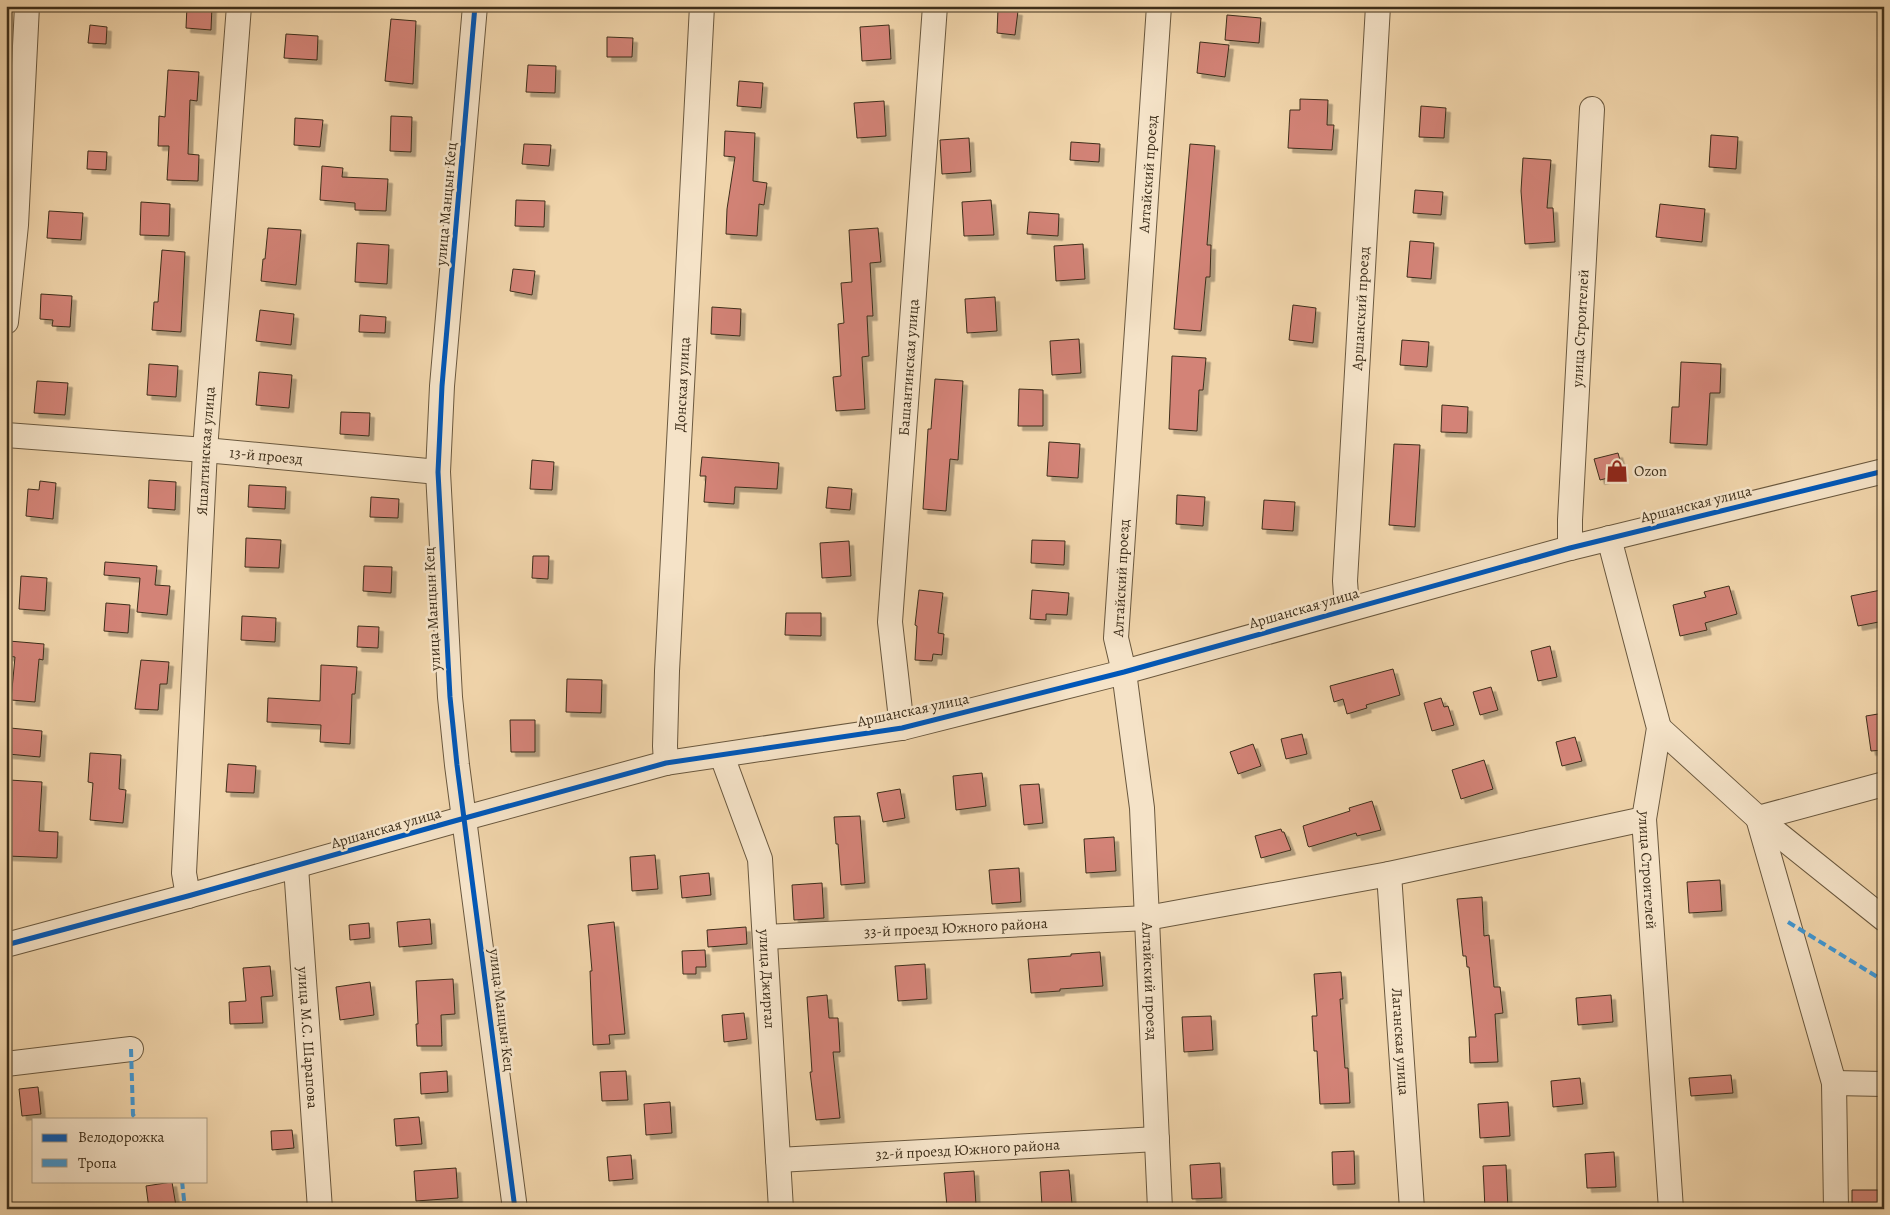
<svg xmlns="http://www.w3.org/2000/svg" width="1890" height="1215" font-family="Alegreya,serif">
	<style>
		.building { fill: #d38377; stroke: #3d2e1a; filter: url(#shadow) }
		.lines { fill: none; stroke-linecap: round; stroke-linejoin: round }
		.minor-casing { stroke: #6a583e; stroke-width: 26 }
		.minor { stroke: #f5e3c8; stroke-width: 24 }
		.quiet { stroke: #3f97d4; stroke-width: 4; stroke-dasharray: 8 4; stroke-linecap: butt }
		.cycleway-casing { stroke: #f5e3c8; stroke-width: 8 }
		.cycleway { stroke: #0057b8; stroke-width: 5 }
		.labels { text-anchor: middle; stroke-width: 5; stroke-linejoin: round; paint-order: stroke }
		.street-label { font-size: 15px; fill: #3d2e1a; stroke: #f5e3c8 }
		.poi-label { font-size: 15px; fill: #3d2e1a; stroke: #f5e3c8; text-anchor: start }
	</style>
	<defs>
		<filter id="shadow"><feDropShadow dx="4.5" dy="4.5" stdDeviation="0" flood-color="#0004"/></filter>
	</defs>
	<rect width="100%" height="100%" fill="#f0d4aa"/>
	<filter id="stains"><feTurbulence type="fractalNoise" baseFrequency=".004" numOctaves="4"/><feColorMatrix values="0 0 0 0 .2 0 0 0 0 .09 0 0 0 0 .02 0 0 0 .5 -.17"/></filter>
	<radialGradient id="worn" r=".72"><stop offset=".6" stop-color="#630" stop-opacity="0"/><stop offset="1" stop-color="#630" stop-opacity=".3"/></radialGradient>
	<path class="building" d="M187,6H212L211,30L186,28Z
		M998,9L1018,11L1015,35L997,33Z
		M1227,15L1261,18L1259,43L1225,40Z
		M391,19L416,21L413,84L385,81Z
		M90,25L107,27L106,44L88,43Z
		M889,25L891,59L862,61L860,27Z
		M286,34L318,36L317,60L284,58Z
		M607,37L633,38L632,57H607Z
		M1200,42L1229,45L1225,77L1197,73Z
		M528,65L556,66L555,93L526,92Z
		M168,70L199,72L197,101L190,100L188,154L199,155L198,181L167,180L169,146H158L159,116L165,117Z
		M739,81L763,83L761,108L737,106Z
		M1300,99L1328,100L1327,125H1334L1332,150L1288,148L1290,110H1300Z
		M884,101L886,136L857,138L854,103Z
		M1421,106L1446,108L1444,138L1419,137Z
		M391,116L412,117L411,152L390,151Z
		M295,118L323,120L320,147L294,145Z
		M725,131L755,133L753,181L767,183L764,205L759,204L757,236L726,234L727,209L735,157L724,156Z
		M1711,135L1738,137L1736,169L1709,167Z
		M969,138L971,172L942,174L940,140Z
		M1071,142L1100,144L1099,162L1070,160Z
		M524,144L551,145L549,166L522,164Z
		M1190,144L1215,146L1207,245H1211L1210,277H1206L1201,331L1174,329Z
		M88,151L107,152L106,170L87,169Z
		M1523,158L1551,160L1547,208H1553L1555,242L1525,244L1521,191Z
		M322,166L343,168L342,177L388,179L386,211L355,210V203L320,200Z
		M1415,190L1443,192L1441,215L1413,213Z
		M516,200L545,201L544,227L515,226Z
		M991,200L994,235L964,236L962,202Z
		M141,202L170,204L169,236L140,235Z
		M1660,204L1705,209L1702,242L1656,237Z
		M49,211L83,213L81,240L47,238Z
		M1029,212L1059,214L1058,236L1027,234Z
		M268,228L301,230L296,285L261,281L263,259H265Z
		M878,228L881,262L870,263L873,316H867L869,356L862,357L865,409L836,411L833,377L841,376L838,324L844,323L841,283L852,282L849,230Z
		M1410,241L1434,243L1431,279L1407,277Z
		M357,243L389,245L387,284L355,282Z
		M1083,244L1085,279L1056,281L1054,246Z
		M162,250L185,252L181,332L152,330L154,302H158Z
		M513,269L535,271L532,295L510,291Z
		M41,294L72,296L70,327L52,326L53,320L40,319Z
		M995,297L997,331L967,333L965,299Z
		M1293,305L1316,308L1313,343L1289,340Z
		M712,307L741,309L740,336L711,334Z
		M260,310L294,314L291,345L256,341Z
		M360,315L386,317L385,333L359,332Z
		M1079,339L1081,373L1052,375L1050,341Z
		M1402,340L1429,342L1427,367L1400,365Z
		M1172,356L1206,358L1203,390H1199L1197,431L1169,429Z
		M1681,362L1721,364L1720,393H1710L1707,445L1670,443L1672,407H1679Z
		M149,364L178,366L176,397L147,395Z
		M259,372L292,375L289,408L256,405Z
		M935,379L963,381L958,460L950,459L946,511L923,509L928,429H931Z
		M37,381L68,383L65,415L34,413Z
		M1019,389L1043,390V426H1018Z
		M1442,405L1468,407L1467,433L1441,432Z
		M341,412L370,413L369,436L340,434Z
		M1049,442L1080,444L1078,478L1047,476Z
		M1394,444L1420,445L1415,527L1389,525Z
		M1618,453L1624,474L1600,480L1594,459Z
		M702,457L779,463L777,489L735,487L734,504L704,502L706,476H700Z
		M532,460L554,462L552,490L530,489Z
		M149,480L176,482L175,510L148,508Z
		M40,481L56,483L53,519L26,516L28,489L39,490Z
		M249,485L286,487L285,509L248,507Z
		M828,487L852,489L850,510L826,508Z
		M1177,495L1205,497L1203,526L1176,524Z
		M371,497L399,499L398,518L370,517Z
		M1264,500L1295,502L1293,531L1262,529Z
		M246,538L281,540L279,568L245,567Z
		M1032,540L1065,541L1064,565L1031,563Z
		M849,541L851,576L822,578L820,543Z
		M533,556H549L548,579L532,578Z
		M105,562L157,566L155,585L170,586L167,615L137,612L140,578L104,575Z
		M364,566L392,567L391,593L363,591Z
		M21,576L47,578L45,611L19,609Z
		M1729,586L1737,614L1705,623L1707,630L1680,636L1673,605L1706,597L1704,592Z
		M919,590L943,593L938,633L944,634L942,655L933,654L932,661L915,660L917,626L915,625Z
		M1032,590L1069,593L1067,615L1046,614V620L1030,619Z
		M1881,590L1884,600V621L1858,626L1851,596Z
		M106,603L130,605L128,633L104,631Z
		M786,613H821V636L785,635Z
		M242,616L276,618L275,642L241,640Z
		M358,626L379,627L378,648L357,647Z
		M9,641L44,644L43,660L39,659L35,702L11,700L15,657L8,656Z
		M1550,646L1557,677L1538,681L1531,651Z
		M141,660L169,662L167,684H160L158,710L135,709Z
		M321,665L357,667L355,694H352L350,744L320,742L321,725L267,722L268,698L320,701Z
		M1393,669L1400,695L1366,705L1367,708L1347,714L1343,699L1334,702L1330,686Z
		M567,679L602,680L601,713L566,712Z
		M1491,687L1498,710L1480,715L1473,692Z
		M1441,698L1444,707L1448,706L1454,725L1432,731L1424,703Z
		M1884,713V750L1871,751L1866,716Z
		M510,720H535V752H511Z
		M10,728L42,731L40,757L8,754Z
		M1302,734L1307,754L1286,759L1281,739Z
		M1575,737L1582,761L1562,766L1556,742Z
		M1253,744L1261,766L1238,774L1230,752Z
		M90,753L121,755L119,789L126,790L123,823L90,820L93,783L88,782Z
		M1484,760L1493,789L1461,799L1452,770Z
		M228,764L256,766L254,793L226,792Z
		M982,773L986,806L956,810L953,776Z
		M9,780L42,782L39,831L58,832L57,858L7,856L9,812H6Z
		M1039,784L1043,823L1024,825L1020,785Z
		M900,789L905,818L883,822L877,793Z
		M1372,801L1381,830L1357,836L1356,833L1309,847L1308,846L1303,826L1350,811L1349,808Z
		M860,816L865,883L841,885L838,844H836L834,817Z
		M1281,829L1282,832H1284L1291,850L1261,858L1255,836Z
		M1114,837L1116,871L1086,873L1084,839Z
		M655,855L658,889L632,891L630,857Z
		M1019,868L1021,902L992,904L989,870Z
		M709,873L711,895L682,898L680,876Z
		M1720,880L1722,911L1689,913L1687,882Z
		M822,883L824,918L794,920L792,885Z
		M1482,897L1484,936L1489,935L1494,987H1500L1503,1013L1495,1014L1498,1062L1470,1063L1469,1037H1476L1469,967H1467L1466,956H1463L1457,899Z
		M430,919L432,944L399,947L397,922Z
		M614,922L625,1034L609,1035L610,1044L593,1045L590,971H592L588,925Z
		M369,923L370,938L350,940L349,925Z
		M746,927L747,944L708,947L707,930Z
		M705,950L706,967H696V974H683L682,951Z
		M1100,952L1103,986L1060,989V991L1031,993L1028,959L1071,956V954Z
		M925,964L927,999L898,1001L895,966Z
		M270,966L273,996L261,997L263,1023L230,1024L229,1002L246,1001L243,968Z
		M1341,972L1343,999H1340L1345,1068H1348L1350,1103L1320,1104L1317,1051H1314L1312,1016H1317L1314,974Z
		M453,979L455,1014L441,1015L442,1046H417L416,1024H418L416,981Z
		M370,982L374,1015L340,1020L336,987Z
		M827,995L829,1018H838L840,1052H833L840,1118L816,1120L810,1072H812L807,997Z
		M1611,995L1613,1022L1578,1025L1576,998Z
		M744,1013L747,1039L724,1042L722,1015Z
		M1211,1016L1213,1050L1184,1052L1182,1017Z
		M447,1071L448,1092L421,1094L420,1073Z
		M626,1071L628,1100L602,1101L600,1072Z
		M1731,1075L1733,1093L1691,1096L1689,1078Z
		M1580,1078L1583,1104L1553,1107L1551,1081Z
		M38,1087L41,1114L22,1116L19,1089Z
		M670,1102L672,1133L646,1135L644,1104Z
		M1508,1102L1510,1136L1480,1138L1478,1104Z
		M419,1117L422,1144L396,1146L394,1119Z
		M292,1130L294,1148L272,1150L271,1131Z
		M1354,1151L1355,1184L1333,1185L1332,1152Z
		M1614,1152L1616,1187L1587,1188L1585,1154Z
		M631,1155L633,1179L609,1181L607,1157Z
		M1220,1163L1222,1198L1192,1199L1190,1165Z
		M1506,1165L1508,1209H1485L1483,1166Z
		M456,1168L458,1198L416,1201L414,1171Z
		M1069,1170L1072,1204L1042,1206L1040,1172Z
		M974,1171L976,1205L947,1207L944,1173Z
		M172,1182L176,1206L149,1209L146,1186Z
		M1852,1190H1878V1209H1852Z"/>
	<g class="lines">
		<defs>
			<g id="minor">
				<path d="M475,6L442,386L438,472L450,697L457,765L515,1209"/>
				<path id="s1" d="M1159,6L1116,638L1124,672L1142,808L1160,1209"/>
				<path d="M6,322L16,225L27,6"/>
				<path id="s2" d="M6,435L205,450L438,472"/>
				<path id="s3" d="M1609,538L1659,728L1644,819L1671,1209"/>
				<path id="s4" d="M1570,548V520L1592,109"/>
				<path id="s5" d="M1347,609L1345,581L1378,6"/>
				<path id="s6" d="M902,728L890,622L935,6"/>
				<path d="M1659,728L1758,818L1884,919"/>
				<path id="s7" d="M722,756L760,859L781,1209"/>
				<path id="s8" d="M666,763L665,746L667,671L702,6"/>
				<path id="s9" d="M296,867L320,1209"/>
				<path id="s10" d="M1389,874L1412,1209"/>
				<path id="s11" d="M188,896L184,873L205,450L239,6"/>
				<path id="s12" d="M765,937L1147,918L1389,874L1644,819"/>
				<path d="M6,945L188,896L465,818L666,763L902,728L1124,672L1570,548L1884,471"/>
				<path d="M6,1064L131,1049"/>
				<path d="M1834,1083L1884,1084"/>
				<path id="s13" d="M778,1160L1157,1139"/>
				<path d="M1836,1209L1834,1083L1758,818L1884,784"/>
			</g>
		</defs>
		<use href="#minor" class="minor-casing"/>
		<use href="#minor" class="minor"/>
		<path class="quiet" d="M1788,922L1884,981
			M131,1049L133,1115L137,1119
			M182,1181L185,1209"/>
		<defs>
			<path id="cycleway" d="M475,6L442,386L438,472L450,697L457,765L515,1209
				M6,945L188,896L465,818L666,763L902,728L1124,672L1570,548L1884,471"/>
		</defs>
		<use href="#cycleway" class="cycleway-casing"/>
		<use href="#cycleway" class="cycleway"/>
	</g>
	<defs>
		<symbol id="shop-bare" viewBox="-9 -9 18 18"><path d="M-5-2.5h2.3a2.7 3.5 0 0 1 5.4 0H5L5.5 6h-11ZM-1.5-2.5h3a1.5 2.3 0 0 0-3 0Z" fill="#8f2418" stroke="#f5e3c8" stroke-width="2.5" paint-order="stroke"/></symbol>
	</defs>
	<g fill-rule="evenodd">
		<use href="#shop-bare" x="1601" y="455" width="32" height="32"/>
	</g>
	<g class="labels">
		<g class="street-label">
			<text transform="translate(1148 174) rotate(-86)" y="5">Алтайский проезд</text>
			<text transform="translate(446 204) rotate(-85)" y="5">улица Манцын Кец</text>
			<text dy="5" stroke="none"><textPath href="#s5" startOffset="301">Аршанский проезд</textPath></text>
			<text dy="5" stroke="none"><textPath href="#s4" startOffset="220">улица Строителей</textPath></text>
			<text dy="5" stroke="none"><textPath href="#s6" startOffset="362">Башантинская улица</textPath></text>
			<text dy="5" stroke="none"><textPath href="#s8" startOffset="379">Донская улица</textPath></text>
			<text dy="5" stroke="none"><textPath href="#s11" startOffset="446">Яшалтинская улица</textPath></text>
			<text dy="5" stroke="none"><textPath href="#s2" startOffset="261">13-й проезд</textPath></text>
			<text transform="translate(1696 504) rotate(-14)" y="5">Аршанская улица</text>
			<text transform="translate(1121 578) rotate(-87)" y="5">Алтайский проезд</text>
			<text transform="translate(1304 608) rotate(-16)" y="5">Аршанская улица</text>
			<text transform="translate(432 609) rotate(-93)" y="5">улица Манцын Кец</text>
			<text transform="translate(913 710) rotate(-12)" y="5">Аршанская улица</text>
			<text transform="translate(386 828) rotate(-16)" y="5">Аршанская улица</text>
			<text dy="5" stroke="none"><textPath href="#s3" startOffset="340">улица Строителей</textPath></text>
			<text dy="5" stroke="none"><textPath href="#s12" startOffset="191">33-й проезд Южного района</textPath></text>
			<text dy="5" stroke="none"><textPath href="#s7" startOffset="230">улица Джиргал</textPath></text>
			<text dy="5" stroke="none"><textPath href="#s1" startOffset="979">Алтайский проезд</textPath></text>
			<text transform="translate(502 1010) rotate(83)" y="5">улица Манцын Кец</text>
			<text dy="5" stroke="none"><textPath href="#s9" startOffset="171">улица М.С. Шарапова</textPath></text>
			<text dy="5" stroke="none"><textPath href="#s10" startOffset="168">Лаганская улица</textPath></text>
			<text dy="5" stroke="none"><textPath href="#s13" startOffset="190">32-й проезд Южного района</textPath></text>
		</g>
		<g class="poi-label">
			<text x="1634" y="476">Ozon</text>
		</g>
	</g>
	<rect width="1890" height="1215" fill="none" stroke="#f0d4aa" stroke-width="25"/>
	<rect x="8" y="8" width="1875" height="1200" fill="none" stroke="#3d2e1a" stroke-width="2.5"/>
	<rect x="12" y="12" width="1865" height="1190" fill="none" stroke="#3d2e1a"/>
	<rect x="32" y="1118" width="175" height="65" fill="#f5e3c8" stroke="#ab9b82"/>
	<rect x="42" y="1134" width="25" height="8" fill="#0057b8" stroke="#ab9b82"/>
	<text x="78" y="1142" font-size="15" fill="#3d2e1a">Велодорожка</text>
	<rect x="42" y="1159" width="25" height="8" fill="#3f97d4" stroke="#ab9b82"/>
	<text x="78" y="1168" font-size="15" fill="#3d2e1a">Тропа</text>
	<rect width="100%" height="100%" filter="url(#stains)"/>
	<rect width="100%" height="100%" fill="url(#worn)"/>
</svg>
